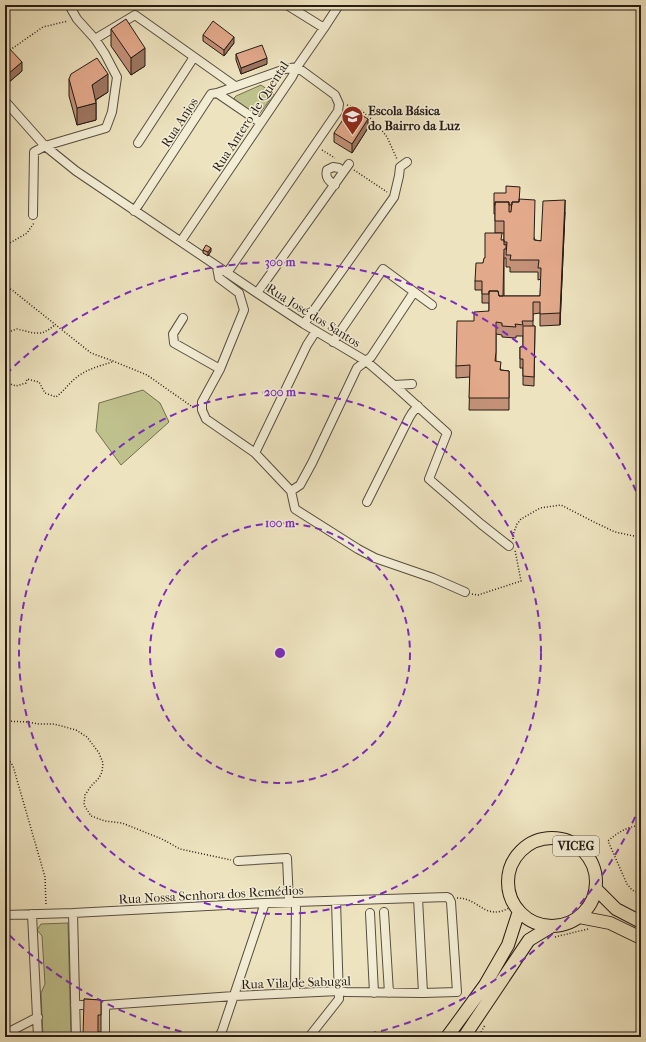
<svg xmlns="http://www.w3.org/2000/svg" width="646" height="1042" font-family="'IM FELL French Canon',serif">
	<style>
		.green { fill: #bfc18d; stroke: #736e51 }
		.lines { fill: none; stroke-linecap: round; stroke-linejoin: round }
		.minor-casing { stroke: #584e40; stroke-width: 10 }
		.highway-casing { stroke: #271c15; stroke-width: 14 }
		.path { stroke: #271c15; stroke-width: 1.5; stroke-dasharray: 1 2; stroke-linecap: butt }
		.minor { stroke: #f3edd5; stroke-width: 8 }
		.highway { stroke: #ede3bf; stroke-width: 12 }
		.wall { fill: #c29178; stroke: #271c15; fill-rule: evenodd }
		.shaded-wall { fill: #9e7661; stroke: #271c15 }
		.building { fill: #e2a98b; stroke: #271c15 }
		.ring { fill: none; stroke: #7b2cbf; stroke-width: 2; stroke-dasharray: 7 5 }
		.labels { text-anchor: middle; stroke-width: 3; stroke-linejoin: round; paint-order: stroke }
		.shield { fill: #f3edd5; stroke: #645b4f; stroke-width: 1 }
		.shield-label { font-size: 12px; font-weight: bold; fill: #271c15 }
		.poi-label { font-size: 13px; font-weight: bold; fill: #271c15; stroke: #f3edd5; text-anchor: start }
		.street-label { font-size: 13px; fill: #271c15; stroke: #f3edd5 }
		.centre { fill: #7b2cbf; stroke: #f3edd5; stroke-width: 2 }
		.ring-label { font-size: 12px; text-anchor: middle; font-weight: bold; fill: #7b2cbf; stroke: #f3edd5; stroke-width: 3; stroke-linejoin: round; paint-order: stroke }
	</style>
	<rect width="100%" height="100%" fill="#ede3bf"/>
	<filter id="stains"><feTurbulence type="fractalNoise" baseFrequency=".005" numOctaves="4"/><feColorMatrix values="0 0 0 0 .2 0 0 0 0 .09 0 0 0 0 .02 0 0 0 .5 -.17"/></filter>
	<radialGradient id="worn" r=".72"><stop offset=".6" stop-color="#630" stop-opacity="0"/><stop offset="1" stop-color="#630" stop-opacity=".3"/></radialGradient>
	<path class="green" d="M261,85L274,94L258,116L235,100L234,98L236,96Z
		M143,390L160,403L169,422L121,465L96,431L99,403Z
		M68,923L71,1037H43L41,993L45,984L42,936L37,930L41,924Z"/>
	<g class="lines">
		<defs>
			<path id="minor" d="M287,5L324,28
				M95,39L135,15L235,86
				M217,93L285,69L297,67L335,95L339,104L338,111L227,273
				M5,101L45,146L76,171L257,293L304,324L366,361L394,385L447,433L429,479L481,524L509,546
				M138,143L194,57
				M335,185C328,181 325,177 327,170L333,167L339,168L343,172
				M134,211L139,204L211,94L217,93L261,123
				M33,215L34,152L45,146L106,128L112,112L117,77L105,54L95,39L77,19L69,5
				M181,241L292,77L297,67L324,28L339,5
				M217,267L219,278L239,293L244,310L220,369L202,402V410L206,419L255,453L307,345L316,331
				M257,293L349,164
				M183,318L173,334L174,343L220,369
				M304,324L394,197L399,176L400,167L407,162
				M333,342L383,269L432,305
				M394,385L412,384
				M255,453L291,491L295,509L358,549L375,558L433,578L465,592
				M291,491L300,485L312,463L357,368L371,357L414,292
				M367,502L409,418L412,413L418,406
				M238,861L287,858L289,902
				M384,912L389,993
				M73,913L76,1037
				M370,913L374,993
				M32,914L38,1037
				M5,915L73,913L265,903L447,897L449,898L451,902L457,992L423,993
				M295,993L296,902
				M75,1005H105L234,996L339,991L346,992L423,993L418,898
				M105,1005V1037
				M5,1034L38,1017
				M219,1037L222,1031L265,903
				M309,1037L339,999L336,901"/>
			<path id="highway" d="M508 882a44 44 0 1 1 88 0a44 44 0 1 1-88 0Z
				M596,889L616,909L641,922
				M579,917L610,923L641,938
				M447,1037L485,985L508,945L519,911
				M464,1037L529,940L552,926"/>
		</defs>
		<use href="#minor" class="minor-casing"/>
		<use href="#highway" class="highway-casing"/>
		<path class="path" d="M10,50L43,27L68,21
			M347,105L361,110L377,124L387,137L397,159
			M322,150L335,158
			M354,170L387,192
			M5,246L27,233L34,223
			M5,286L12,290L91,353L113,361L147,375L194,408
			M5,332L11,331L17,329L33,333H42L48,330L55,325
			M5,361L8,366L7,383L16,386L26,383L27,379L39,382L45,393L56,397C64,391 69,383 77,377C87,369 100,366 112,362
			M513,539V535L517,524L521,519L540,508L561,505L596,523L615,532L634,536L641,535
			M472,594L478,595L521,581L515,550
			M5,721L28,722L39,724H54L76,730L87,737L99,753L103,763L102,772L99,778L91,786L85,795L84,805L91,816L105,821L122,823L162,839L180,849L231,860
			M5,754L13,766L45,877L46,905
			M641,825C627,827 618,832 608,841L627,884L632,890L641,894
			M457,898C480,898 484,921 509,908
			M555,937L588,929
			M481,1032L485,1025"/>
		<use href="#minor" class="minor"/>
		<use href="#highway" class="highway"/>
	</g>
	<path class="wall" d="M111,29L145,66L131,75L111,46Z
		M203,35L234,43L224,56L203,41Z
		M5,48L22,71L8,83L5,80Z
		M236,54L267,64L241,74L236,60Z
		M69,79L108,92L96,100V120L77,125L69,96Z
		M368,128L352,153L334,142V133Z
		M519,199L535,240L541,241L565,212L560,325L540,326V313L533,314V326H535L534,386L523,385V368H520V347H523V336H516V338L502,337V335L496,334V361L501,370L509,371V410H469L470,377L456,378V366L474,321L489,311V303H482V290H475V281L483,263L485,258L502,240H504V233H495V214H494V205ZM504,258H506V267H510V272H538V280L541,279L540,296H504Z
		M203,250L211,251L208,256L203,253Z
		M84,999L101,1000V1032H98Z"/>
	<path class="shaded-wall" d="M234,37V43L224,56V50Z
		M145,48V66L131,75V58Z
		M267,58V64L241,74V68Z
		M22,62V71L8,83V74Z
		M108,74V92L92,102V85Z
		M96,103V120L77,125V108Z
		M368,119V128L352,153V144Z
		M565,200V212L560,325V313Z
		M211,248V251L208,256V252Z"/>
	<path class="building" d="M126,19L145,48L131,58L111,29Z
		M213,21L234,37L224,50L203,35Z
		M262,45L267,58L241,68L236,54Z
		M7,46L22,62L8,74L5,71V48Z
		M97,58L108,74L92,85L96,103L77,108L69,79L71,74Z
		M348,112L355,116L357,112L368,119L352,144L334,133Z
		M506,186L520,187L519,202H512V205H509V202H495V205H494V193H506Z
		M519,199L535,200L534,240L541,241L543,201L565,200L560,313L540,314V302H533V321H522L523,325L515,324L516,327L502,326V323L496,322V352L495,361L501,362L500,370L509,371V398H469L470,365L456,366L457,321H474V312L489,311V291H498L499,296H540L541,268H538L539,260H510L511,255H506L507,242H504V221H495V202H509V212H511L512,202H519Z
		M485,233H502L501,240H504V245L506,244V249H504L503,296H499L498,291H489V294H482V281H475L476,263H483L484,258H485Z
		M206,245L211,248L208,252L203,250Z
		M523,326H535L534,377L523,376V359H520V347H523Z
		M84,999L101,1000V1015H98V1037H83Z"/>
	<g class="ring">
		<circle cx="280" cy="653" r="130"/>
		<circle cx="280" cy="653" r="261"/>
		<path d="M640 806A391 391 0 0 1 355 1037M205 1037A391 391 0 0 1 6 932M6 374A391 391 0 0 1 640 500"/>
	</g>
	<defs>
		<symbol id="school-pin" viewBox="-11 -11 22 30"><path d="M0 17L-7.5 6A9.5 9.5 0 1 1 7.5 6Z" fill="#8f2418" stroke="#f3edd5"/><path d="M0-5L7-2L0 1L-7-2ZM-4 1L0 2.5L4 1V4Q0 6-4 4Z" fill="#fff"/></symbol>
	</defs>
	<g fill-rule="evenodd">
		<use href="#school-pin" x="340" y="104" width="25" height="34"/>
	</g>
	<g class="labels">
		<rect class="shield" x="553" y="836" width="46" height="20" rx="3"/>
		<g class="shield-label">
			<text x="576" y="850">VICEG</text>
		</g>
		<g class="poi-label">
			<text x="368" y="115">Escola Básica<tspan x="368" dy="15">do Bairro da Luz</tspan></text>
		</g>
		<g class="street-label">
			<text transform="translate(250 116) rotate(-57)" y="5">Rua Antero de Quental</text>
			<text transform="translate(179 122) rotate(-57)" y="5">Rua Anjos</text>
			<text transform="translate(314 315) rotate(32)" y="5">Rua José dos Santos</text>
			<text transform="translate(211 894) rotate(-3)" y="5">Rua Nossa Senhora dos Remédios</text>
			<text transform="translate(296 982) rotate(-2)" y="5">Rua Vila de Sabugal</text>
		</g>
	</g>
	<circle cx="280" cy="653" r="6" class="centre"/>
	<g class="ring-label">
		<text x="280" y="266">300 m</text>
		<text x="280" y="396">200 m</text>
		<text x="280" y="527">100 m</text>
	</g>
	<rect width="646" height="1042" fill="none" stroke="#ede3bf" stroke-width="20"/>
	<rect x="6" y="6" width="634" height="1030" fill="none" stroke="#271c15" stroke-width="2"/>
	<rect x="10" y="10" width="626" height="1022" fill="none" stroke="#271c15"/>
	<rect width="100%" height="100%" filter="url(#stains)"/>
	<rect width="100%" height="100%" fill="url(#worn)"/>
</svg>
